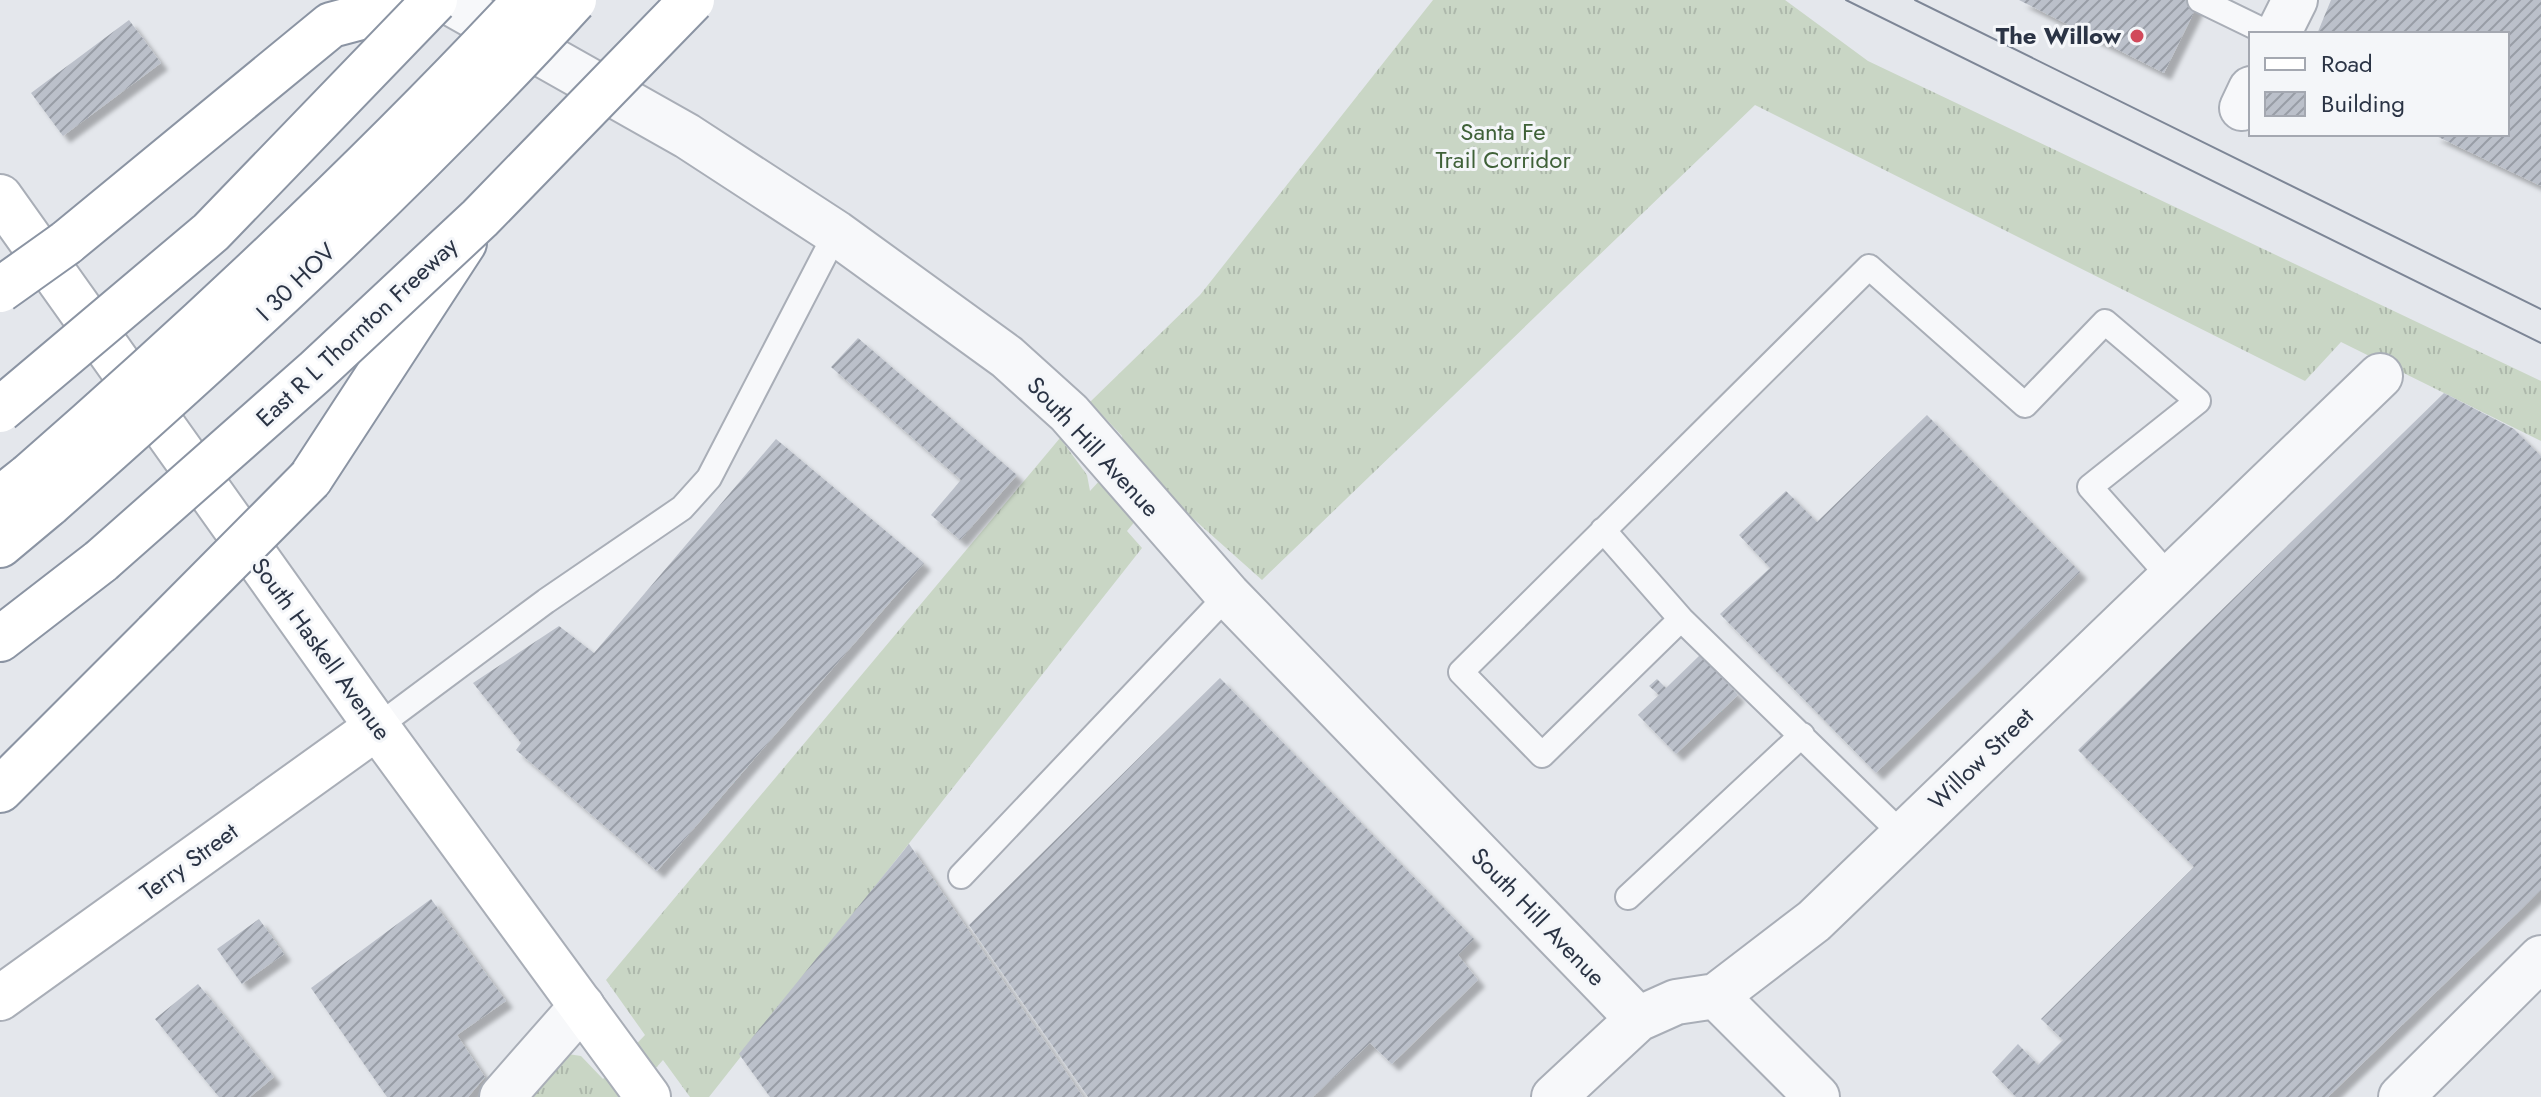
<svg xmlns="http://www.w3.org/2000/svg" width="2541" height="1097" font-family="Jost,sans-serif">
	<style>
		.grass { fill: url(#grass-tufts) }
		.building { fill: url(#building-hatch); filter: url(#shadow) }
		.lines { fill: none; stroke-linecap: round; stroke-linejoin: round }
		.lane-casing { stroke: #a9aeb7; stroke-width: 28 }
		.street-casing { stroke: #a9aeb7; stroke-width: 48 }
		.secondary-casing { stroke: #a9aeb7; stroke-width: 48 }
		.highway-casing { stroke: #8b94a3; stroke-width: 48 }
		.lane { stroke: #f7f8fa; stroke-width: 24 }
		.street { stroke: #f7f8fa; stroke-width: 44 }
		.secondary { stroke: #fff; stroke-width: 44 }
		.highway { stroke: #fff; stroke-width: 44 }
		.tram { stroke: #7d8696; stroke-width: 2 }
		.highway-bridge-casing { stroke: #8b94a3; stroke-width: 48; stroke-linecap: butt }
		.highway-bridge { stroke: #fff; stroke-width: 44 }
		.poi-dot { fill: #d1495b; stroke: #f4f6f9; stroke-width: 3 }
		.labels { text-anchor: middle; stroke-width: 6; stroke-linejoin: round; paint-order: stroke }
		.poi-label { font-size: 24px; font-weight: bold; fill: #2b3445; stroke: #f4f6f9; text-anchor: end }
		.park-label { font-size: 24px; fill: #3f6138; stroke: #f4f6f9 }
		.street-label { font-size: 24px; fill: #2b3445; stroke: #f4f6f9 }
	</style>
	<defs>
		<pattern id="grass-tufts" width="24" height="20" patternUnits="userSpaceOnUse" patternTransform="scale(2)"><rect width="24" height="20" fill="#c9d6c5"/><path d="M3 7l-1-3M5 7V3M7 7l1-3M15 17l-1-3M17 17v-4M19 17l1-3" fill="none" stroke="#adb8ab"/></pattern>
		<pattern id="building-hatch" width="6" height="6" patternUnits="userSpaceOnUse" patternTransform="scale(2)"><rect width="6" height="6" fill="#bbc0ca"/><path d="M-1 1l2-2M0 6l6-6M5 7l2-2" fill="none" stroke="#989da6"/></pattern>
		<filter id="shadow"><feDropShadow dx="7" dy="7" stdDeviation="2" flood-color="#0004"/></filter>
	</defs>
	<rect width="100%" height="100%" fill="#e4e7ec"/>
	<path class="grass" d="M1433,0H1785L1868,61L2541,381V441L2341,342L2305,381L1755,105L1262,580L1161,490L1127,531L1142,548L709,1097H690L663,1060L630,1097H531L568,1054L581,1056L603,1079L645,1035L606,980L1060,438L1087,475L1090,491L1123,455L1122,436L1090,402L1200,295Z"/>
	<path class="building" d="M2019,0H2200L2164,73Z
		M2331,0H2541V186L2432,134H2507V34H2317Z
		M129,20L161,63L63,136L31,93Z
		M858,338L1017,475L960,540L931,515L961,480L831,367Z
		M2444,393L2514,429L2541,456V890L2328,1097H2016L1992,1072L2018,1044L2038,1065L2063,1040L2041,1019L2194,867L2078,750Z
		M1927,415L2080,572L1876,773L1720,614L1770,568L1739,535L1786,491L1817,522Z
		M776,439L924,563L657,871L516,750L521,743L473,683L559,626L594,653Z
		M1700,655L1738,695L1676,754L1638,715L1659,695L1649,686L1657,679L1666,688Z
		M1220,678L1474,939L1458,955L1478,980L1392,1064L1370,1043L1313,1097H1088L969,925Z
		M909,844L1083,1097H770L739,1054Z
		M431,899L506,1001L457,1035L485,1077L468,1097H387L311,988Z
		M259,919L284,954L242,984L217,949Z
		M198,984L274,1077L250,1097H219L155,1019Z"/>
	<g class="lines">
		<defs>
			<path id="lane" d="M2200,0L2270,34
				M1603,530L1681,619L1542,755L1461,672L1869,267L2025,405L2105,322L2198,401L2090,487L2170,577
				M1681,619L1903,835
				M377,727L546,601L682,508L709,478L836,233
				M961,876L1228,595
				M1628,897L1802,735"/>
			<path id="street" d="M446,0L687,136L836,233L1007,357L1069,413L1228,595L1638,1019
				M2278,34L2295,0
				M2242,108L2251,89
				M1716,996L1817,1097
				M502,1097L582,1006
				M1554,1097L1638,1019L1676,1002L1716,996L1814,921L2380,376
				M2401,1097L2541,958"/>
			<path id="secondary" d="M0,197L377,727L648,1097
				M0,998L377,727"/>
			<path id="highway" d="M66,243L331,25L425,0
				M310,479L464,243
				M0,499L29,476
				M0,545L49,504
				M0,639L101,561
				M0,790L156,634"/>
		</defs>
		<use href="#lane" class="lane-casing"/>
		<use href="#street" class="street-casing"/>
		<use href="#secondary" class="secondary-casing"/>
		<use href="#highway" class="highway-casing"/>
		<use href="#lane" class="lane"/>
		<use href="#street" class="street"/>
		<use href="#secondary" class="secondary"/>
		<use href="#highway" class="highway"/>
		<path class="tram" d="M1846,0L2541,343
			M1915,0L2541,309"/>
		<defs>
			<path id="highway-bridge" d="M0,290L66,243
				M0,410L211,232L435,0
				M29,476C202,325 369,168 526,0
				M49,504C231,343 410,180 574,0
				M101,561L315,372L480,218L692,0
				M156,634L310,479"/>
		</defs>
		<use href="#highway-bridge" class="highway-bridge-casing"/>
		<use href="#highway-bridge" class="highway-bridge"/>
	</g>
	<circle class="poi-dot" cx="2137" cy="36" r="8"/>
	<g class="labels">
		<g class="poi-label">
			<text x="2121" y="44">The Willow</text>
		</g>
		<g class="park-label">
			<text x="1503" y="140">Santa Fe<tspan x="1503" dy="28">Trail Corridor</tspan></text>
		</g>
		<g class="street-label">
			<text transform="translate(296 282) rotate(-44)" y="8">I 30 HOV</text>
			<text transform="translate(357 332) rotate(-43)" y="8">East R L Thornton Freeway</text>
			<text transform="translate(1093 447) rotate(47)" y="8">South Hill Avenue</text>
			<text transform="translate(321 649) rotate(54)" y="8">South Haskell Avenue</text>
			<text transform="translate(1981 759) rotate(-44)" y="8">Willow Street</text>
			<text transform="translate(189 862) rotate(-36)" y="8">Terry Street</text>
			<text transform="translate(1538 917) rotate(46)" y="8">South Hill Avenue</text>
		</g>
	</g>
	<rect x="2249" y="32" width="260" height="104" fill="#f4f6f9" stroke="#a4a8b1" stroke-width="2"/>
	<rect x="2265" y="58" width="40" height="12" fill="#ffffff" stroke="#a4a8b1" stroke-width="2"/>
	<text x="2321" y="72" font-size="24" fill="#2b3445">Road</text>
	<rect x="2265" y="92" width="40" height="24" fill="url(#building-hatch)" stroke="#a4a8b1" stroke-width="2"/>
	<text x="2321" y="112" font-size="24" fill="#2b3445">Building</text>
</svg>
